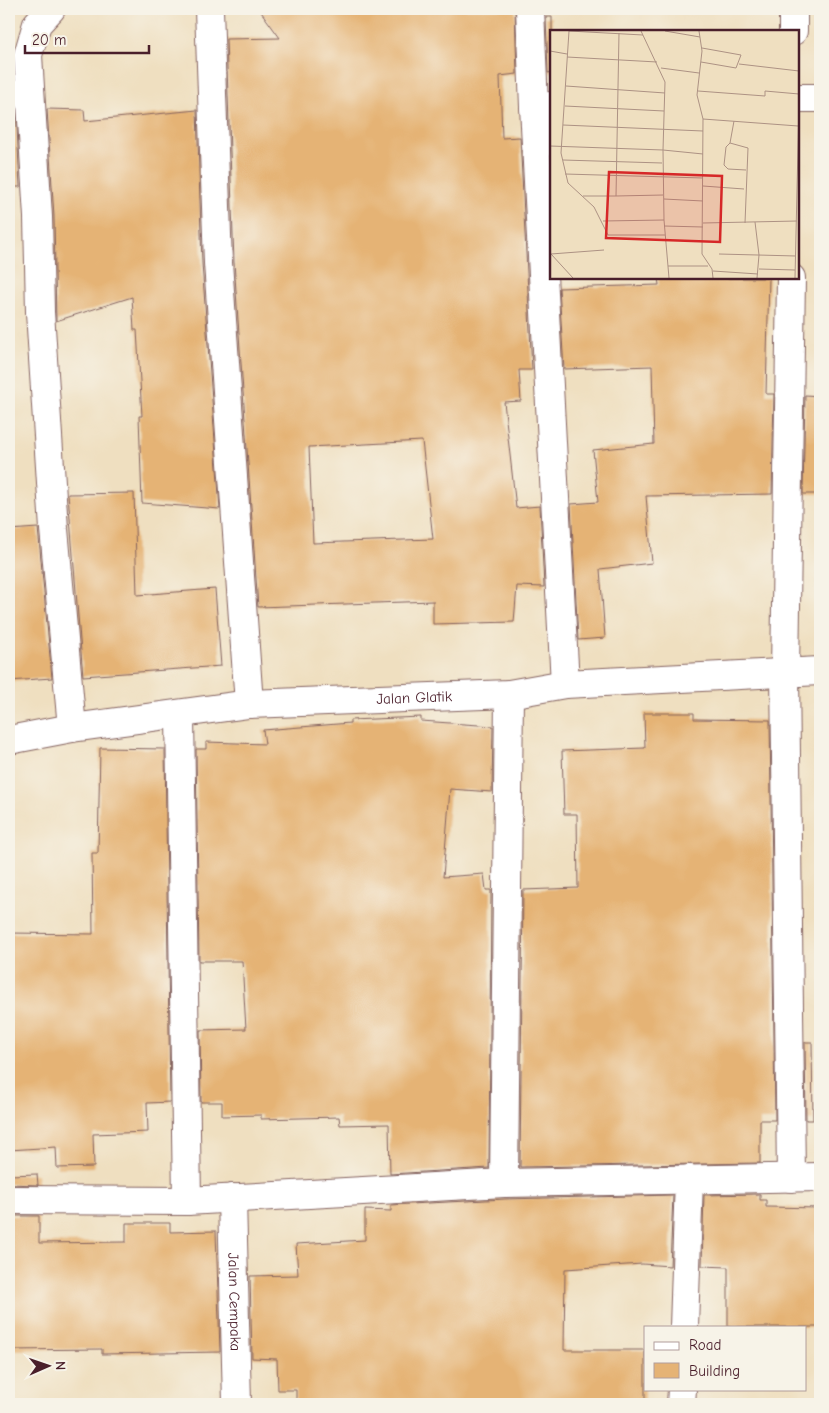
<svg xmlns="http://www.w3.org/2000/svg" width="829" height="1413" font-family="'Comic Neue',sans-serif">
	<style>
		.building { fill: #e5b375; fill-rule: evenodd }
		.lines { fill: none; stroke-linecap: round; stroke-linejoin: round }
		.minor-casing { stroke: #84625f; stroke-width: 30 }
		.minor { stroke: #fff; stroke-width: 28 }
		.labels { text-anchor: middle; stroke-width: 4; stroke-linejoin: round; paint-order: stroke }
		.street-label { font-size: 15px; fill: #4a1f2b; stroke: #f7f3e8 }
		.inset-road { fill: none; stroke: #ad9284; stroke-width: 1 }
		.view { fill: #d62828; fill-opacity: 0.15; stroke: #d62828; stroke-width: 2.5 }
		.inset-edge { fill: none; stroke: #4a1f2b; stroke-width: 2.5 }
	</style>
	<rect width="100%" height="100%" fill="#f7f3e8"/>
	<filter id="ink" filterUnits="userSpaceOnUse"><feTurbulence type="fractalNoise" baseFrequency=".02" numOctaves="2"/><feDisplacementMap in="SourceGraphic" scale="10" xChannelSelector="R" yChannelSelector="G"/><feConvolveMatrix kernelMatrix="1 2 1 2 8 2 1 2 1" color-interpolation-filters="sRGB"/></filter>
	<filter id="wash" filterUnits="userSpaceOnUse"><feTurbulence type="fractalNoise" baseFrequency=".0096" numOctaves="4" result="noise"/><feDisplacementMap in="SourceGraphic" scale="20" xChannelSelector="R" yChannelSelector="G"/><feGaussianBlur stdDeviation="1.12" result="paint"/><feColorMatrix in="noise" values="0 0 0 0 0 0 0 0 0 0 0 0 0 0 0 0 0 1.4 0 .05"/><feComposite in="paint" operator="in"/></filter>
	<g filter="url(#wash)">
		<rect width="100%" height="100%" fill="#efdfc0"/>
		<g id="blocks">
			<path class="building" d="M259,9H515L517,74L500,76L502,138L520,137L532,370H519L521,401L504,402L516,508L540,506L544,587L517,586L514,622L433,624V601L258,607L234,262L226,39L280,38ZM422,441L433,539L313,543L309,447Z
				M546,17H552V72L548,73Z
				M9,108H16L20,187H9Z
				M47,109L84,110L85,121L197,110L202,264L220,509L142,503L139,416H142L137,330H134L132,297L56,321L54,216Z
				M658,278H769L766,394H774L772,494L646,496L652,563L600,569L605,638L578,640L571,504L598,502L593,450L654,444L652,366L564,369L559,288L659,285Z
				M805,395L820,396V494H803Z
				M134,493L137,595L215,589L221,666L83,676L68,494Z
				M38,528L52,678L9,681V530Z
				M644,713H694V719L770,720L775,1120H760V1163L520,1167L523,890L578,888L577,814H564L562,751L645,748Z
				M421,717V721L493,726L492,792L450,789L443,877L484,874L486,890H491L489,1168L390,1174L389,1124L340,1125L339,1117L261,1119V1115L222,1116V1102H201L200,1030L246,1029L242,961H199L196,749H206V742L265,744L263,730L350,723V720Z
				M100,748L165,749L170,1102L147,1103L148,1132L93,1134L94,1167L57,1168L56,1147L9,1150V933L93,934L92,853H98Z
				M805,1042H812L813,1120H806Z
				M37,1174L38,1185L9,1184V1175Z
				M760,1194V1200H766V1207L820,1208V1327H728V1267L702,1266L704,1195Z
				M673,1195L670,1266L642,1264L565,1269L564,1350H645V1404H296V1390H278L277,1359L252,1358L250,1276L298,1275L296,1244L365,1240V1210L391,1211V1205L505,1199Z
				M9,1216H39V1243L126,1242V1223H170V1232L216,1231L220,1352L102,1354V1349L9,1350Z"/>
		</g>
	</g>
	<g filter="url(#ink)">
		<use href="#blocks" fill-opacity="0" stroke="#84625f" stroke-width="1"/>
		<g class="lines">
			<defs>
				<g id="minor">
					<path d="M51,9L37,24L28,55L38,217L40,312L54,529L72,728"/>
					<path d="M209,9L218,263L249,704"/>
					<path d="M530,9L534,107"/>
					<path d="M793,9V31"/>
					<path d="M798,98H820"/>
					<path d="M552,106L534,107L565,684"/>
					<path d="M791,278L785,672L791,1178"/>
					<path d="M180,715L187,1201"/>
					<path id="s1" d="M9,740L72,728L249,704L509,694L565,684L820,671"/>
					<path d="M504,1183L509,694"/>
					<path id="s2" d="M232,1198L237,1404"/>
					<path d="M9,1200L187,1201L504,1183L820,1177"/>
					<path d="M684,1327L689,1179"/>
					<path d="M681,1404L682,1389"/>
				</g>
			</defs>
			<use href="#minor" class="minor-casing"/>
			<use href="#minor" class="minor"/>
		</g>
	</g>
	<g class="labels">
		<g class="street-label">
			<text dy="5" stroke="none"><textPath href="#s1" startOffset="408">Jalan Glatik</textPath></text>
			<text dy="5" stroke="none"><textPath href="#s2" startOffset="104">Jalan Cempaka</textPath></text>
		</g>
	</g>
	<g transform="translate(550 30)">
		<rect width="249" height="249" fill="#efdfc0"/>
		<path class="inset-road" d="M115,1L150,7M149,1L152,21L147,65L153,89M69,3L66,166L113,165M93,5L19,1L11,123L18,153L44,177L58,205H115M0,21L17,24M17,27L107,32M151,32L186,38L191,25L152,18M189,34L249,41M111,38L149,43M16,56L115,63M148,61L215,66V61L249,64M15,76L114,81M184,91L180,113L198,118L195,193M13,95L153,101M180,113L176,117L174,135L178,139L196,140M0,116L113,120L115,52L91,1M13,130L112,133M15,144L153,148M153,156L194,159M33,166H66M114,169L153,171M53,191L114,190M205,192L209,225L207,248M153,193L247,191M114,196L153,197M1,224L54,220M1,224L23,248M169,224L246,226M118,236H158M209,239L245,240M163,241L208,244M119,248L114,190L113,120L153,124M163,248L162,239L152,224L153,89L248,96M245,248L249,72"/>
		<path class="view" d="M59,142L172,146L170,212L56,208Z"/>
		<rect width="249" height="249" class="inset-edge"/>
	</g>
	<rect width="829" height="1413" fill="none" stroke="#f7f3e8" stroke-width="30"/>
	<rect x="644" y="1326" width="162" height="65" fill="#f7f3e8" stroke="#b29e9c"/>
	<rect x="654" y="1342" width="25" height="8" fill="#ffffff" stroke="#b29e9c"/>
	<text x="689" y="1350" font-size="15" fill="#4a1f2b">Road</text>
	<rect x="654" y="1363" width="25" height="15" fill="#e5b375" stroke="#b29e9c"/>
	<text x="689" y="1376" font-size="15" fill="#4a1f2b">Building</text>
	<g transform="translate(48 1366) rotate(88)" stroke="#f7f3e8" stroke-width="4" paint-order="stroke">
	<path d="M0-4L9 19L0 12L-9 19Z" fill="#4a1f2b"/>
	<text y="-8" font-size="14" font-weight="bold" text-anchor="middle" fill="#4a1f2b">N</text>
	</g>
	<path d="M25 45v8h124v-8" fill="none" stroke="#4a1f2b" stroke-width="2.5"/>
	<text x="32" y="45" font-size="15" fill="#4a1f2b" stroke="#f7f3e8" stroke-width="4" paint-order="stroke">20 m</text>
</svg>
